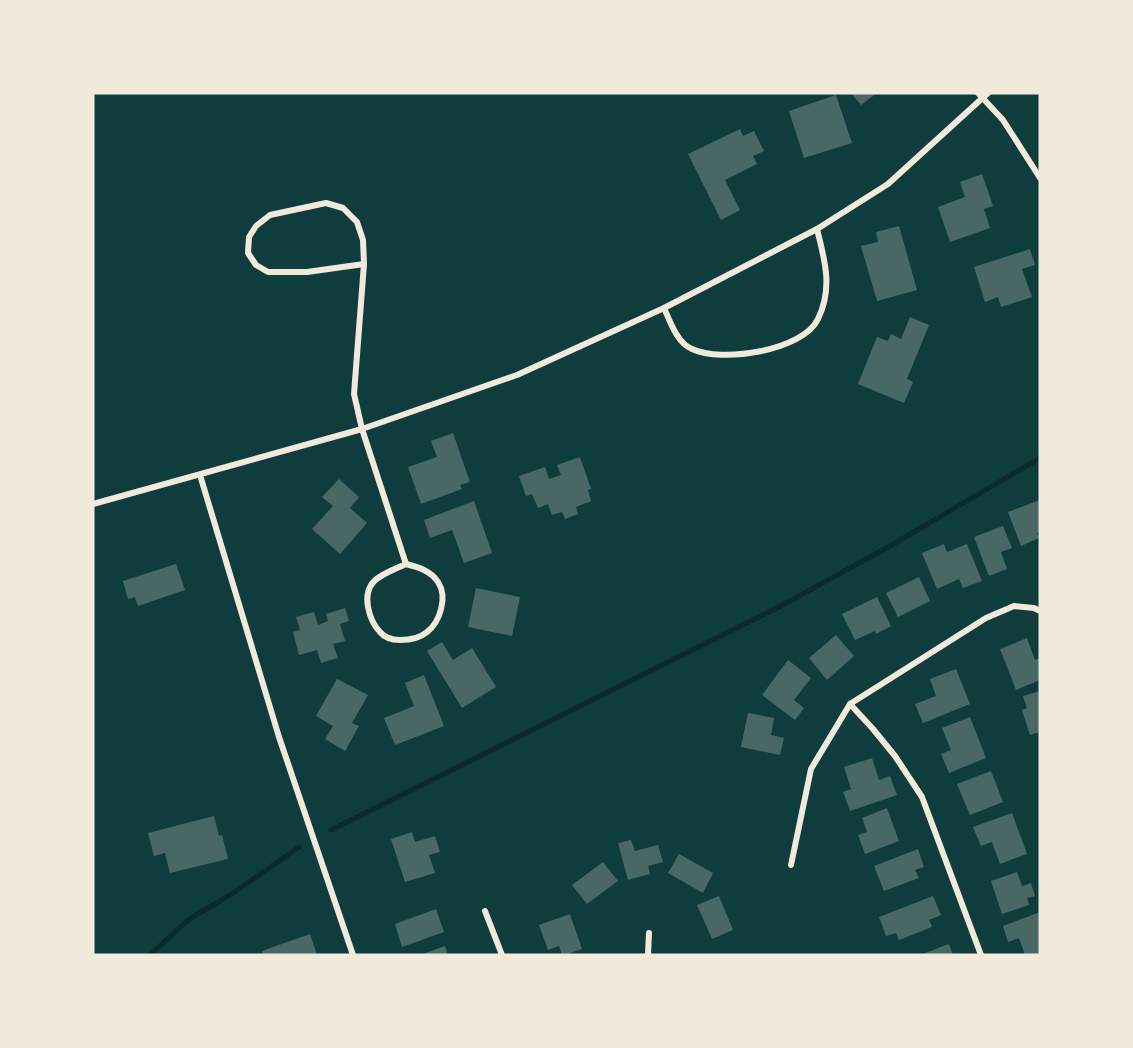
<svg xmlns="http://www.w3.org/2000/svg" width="1133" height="1048" font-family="'Sofia Sans Condensed',sans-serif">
  <rect width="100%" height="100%" fill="#0f3d3e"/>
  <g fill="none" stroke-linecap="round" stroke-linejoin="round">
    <g stroke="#0a2a2b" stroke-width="5">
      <path d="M331 830 779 607 890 546 1040 458"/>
      <path d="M150 955 188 920 233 893 299 847"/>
    </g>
  </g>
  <g fill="#486865">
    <path d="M851 93H877L861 105Z"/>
    <path d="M836 95 852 143 804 158 789 111Z"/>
    <path d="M740 129 743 136 754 131 764 151 753 156 757 164 725 180 740 210 721 220 688 154Z"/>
    <path d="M982 174 993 206 984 209 990 228 950 242 938 207 965 197 960 182Z"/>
    <path d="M899 226 917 290 877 301 861 246 878 242 876 232Z"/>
    <path d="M1030 249 1035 265 1022 269 1032 297 1001 307 998 297 985 302 974 267Z"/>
    <path d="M910 317 929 325 907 379 913 382 904 403 858 384 877 337 888 341 891 334 901 339Z"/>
    <path d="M453 433 470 482 460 485 462 489 421 504 408 467 437 457 431 441Z"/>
    <path d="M580 457 591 489 588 490 591 501 576 507 578 514 565 519 562 512 552 515 548 504 538 508 532 494 526 496 519 476 545 467 549 479 561 475 557 465Z"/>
    <path d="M339 479 359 497 350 508 367 523 340 554 312 529 333 506 322 497Z"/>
    <path d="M1040 500V532L1037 533 1039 538 1021 546 1008 512Z"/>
    <path d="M474 501 492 553 464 563 452 530 430 538 424 520Z"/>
    <path d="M1003 526 1012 548 1001 552 1007 569 989 576 974 537Z"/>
    <path d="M944 544 947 552 967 544 982 581 963 588 959 579 937 589 922 553Z"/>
    <path d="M176 564 185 590 138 606 135 597 128 599 123 581Z"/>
    <path d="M919 577 930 601 898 617 886 593Z"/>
    <path d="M476 588 520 597 512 636 468 627Z"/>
    <path d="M877 597 891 626 876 634 875 631 855 640 842 614Z"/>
    <path d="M345 608 349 621 340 624 345 641 333 644 338 658 321 663 317 650 299 655 293 632 300 630 296 617 314 612 318 625 328 621 326 614Z"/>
    <path d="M836 635 854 656 827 680 809 658Z"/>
    <path d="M1027 638 1035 660 1040 658V680L1016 690 1000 649Z"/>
    <path d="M442 642 453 660 472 648 496 687 462 708 427 651Z"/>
    <path d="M788 660 811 678 794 700 804 708 795 720 762 695Z"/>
    <path d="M956 669 970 704 923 723 915 704 936 696 930 679Z"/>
    <path d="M424 675 444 726 395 745 384 718 414 706 405 683Z"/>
    <path d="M337 679 368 695 352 723 359 726 345 751 325 739 333 726 316 716Z"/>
    <path d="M1040 691V732L1030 735 1022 710 1027 708 1023 696Z"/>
    <path d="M748 713 774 718 771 735 784 738 780 755 741 747Z"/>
    <path d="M970 717 986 758 949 773 941 754 951 750 942 728Z"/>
    <path d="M872 758 879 780 890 776 897 795 850 811 843 792 851 789 844 767Z"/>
    <path d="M991 771 1003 802 970 815 957 784Z"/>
    <path d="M887 808 899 841 865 854 858 835 867 832 862 818Z"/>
    <path d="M1012 813 1027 854 1000 864 992 842 981 846 973 827Z"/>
    <path d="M214 816 219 836 222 835 228 859 170 873 165 853 154 856 148 833Z"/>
    <path d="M412 832 415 842 435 836 440 852 429 855 435 873 405 882 391 839Z"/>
    <path d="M631 840 635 851 658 845 663 862 648 866 650 874 628 880 618 843Z"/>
    <path d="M918 849 924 867 915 870 919 878 884 891 874 866Z"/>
    <path d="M679 854 713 873 703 893 668 873Z"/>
    <path d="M603 862 618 881 587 904 572 885Z"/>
    <path d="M1017 872 1022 886 1031 883 1035 896 1027 898 1029 905 1002 914 991 881Z"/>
    <path d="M719 896 733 930 712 939 697 905Z"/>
    <path d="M933 896 941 915 929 920 932 927 899 940 896 933 886 936 879 917Z"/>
    <path d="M436 909 444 932 402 947 395 924Z"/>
    <path d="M1040 912V955H1025L1019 938 1008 942 1003 926Z"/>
    <path d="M570 914 582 949 564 955H562L559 946 548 950 539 925Z"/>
    <path d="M310 934 317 955H263L262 951Z"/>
    <path d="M949 944 953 955H920Z"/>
    <path d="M445 946 448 955H420Z"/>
  </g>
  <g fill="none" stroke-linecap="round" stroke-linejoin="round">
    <g stroke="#f1e9da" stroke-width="6">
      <path d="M978 93 1003 120 1040 178"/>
      <path d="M326 203 343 208 357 222 363 240 364 264 307 272H268L256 265 248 253 249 237 256 226 270 215Z"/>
      <path d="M364 264 354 394 362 429 406 564"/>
      <path d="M664 308C670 321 677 343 692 349 721 363 803 351 818 319 833 288 825 261 817 229"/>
      <path d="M200 475 279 737 353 955"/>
      <path d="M93 504 362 429 517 375 664 308 817 229 888 184 988 93"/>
      <path d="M406 564C418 567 431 571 438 582 448 597 440 622 427 632 420 638 409 640 400 640 392 640 385 638 380 632 373 625 370 617 368 607 363 579 384 574 406 564Z"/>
      <path d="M850 704 873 729 895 756 922 797 981 955"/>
      <path d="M791 865 811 769 850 704 986 618 1014 606 1034 608 1040 611"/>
      <path d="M485 911 502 955"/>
      <path d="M648 955 649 933"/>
    </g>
  </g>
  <rect width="1133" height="1048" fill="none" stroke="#f1e9da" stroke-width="189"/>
</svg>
